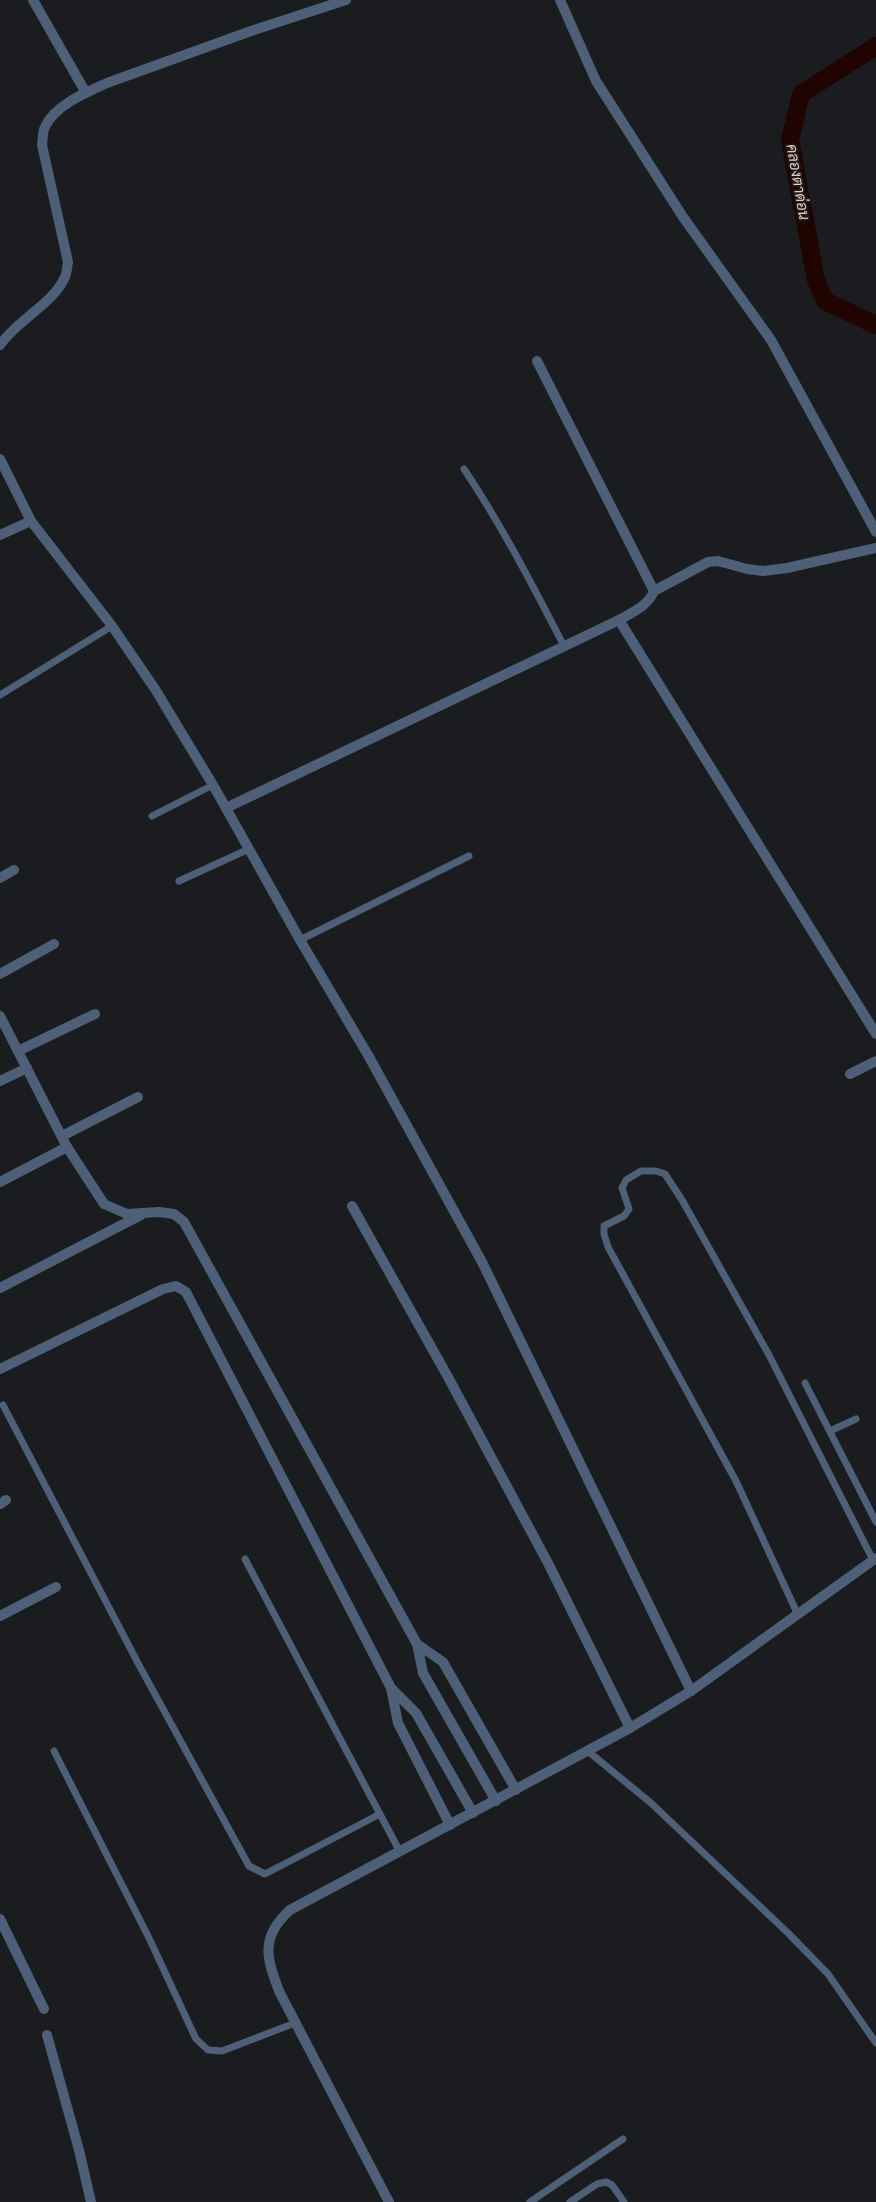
<svg xmlns="http://www.w3.org/2000/svg" width="876" height="2202" font-family="'Open Sans',Sarabun,sans-serif">
  <rect width="100%" height="100%" fill="#1a1c1f"/>
  <g fill="none" stroke-linecap="round" stroke-linejoin="round">
    <path stroke="#1f0400" stroke-width="18" d="M876 46 801 94 790 140 816 280 825 301 876 325"/>
    <g stroke="#4e6077" stroke-width="7">
      <path d="M464 469C502 526 533 586 564 646"/>
      <path d="M0 695 112 626"/>
      <path d="M152 816 213 785"/>
      <path d="M179 881 249 849"/>
      <path d="M300 940 469 856"/>
      <path d="M805 1383 876 1522"/>
      <path d="M3 1405 139 1665 249 1866 265 1874 380 1814"/>
      <path d="M830 1431 856 1419"/>
      <path d="M245 1559 400 1852"/>
      <path d="M798 1615 736 1481 608 1247 604 1234V1226L624 1216 629 1209 622 1188 626 1180 641 1171H656L665 1174 682 1200 769 1355 873 1560"/>
      <path d="M54 1751 149 1938 196 2039 208 2050 222 2051 295 2023"/>
      <path d="M589 1752 651 1803 788 1933 828 1974 876 2043"/>
      <path d="M530 2202 623 2139"/>
      <path d="M570 2202 597 2184 606 2182 612 2185 624 2202"/>
    </g>
    <g stroke="#4e6077" stroke-width="10">
      <path d="M33 0 86 93"/>
      <path d="M560 0 596 81 683 217 771 340 876 532"/>
      <path d="M0 345C17 320 54 303 65 277 67 273 67 267 68 262L42 145C43 140 42 132 45 127 55 105 87 92 107 83L251 31 346 0"/>
      <path d="M537 361 654 591"/>
      <path d="M0 459 31 521 112 626 155 689 213 785 300 940 368 1055 482 1262 691 1691"/>
      <path d="M0 535 31 521"/>
      <path d="M619 620 876 1034"/>
      <path d="M226 808 619 620C633 612 648 606 654 591L708 562 718 561 747 569 763 571 787 568 876 548"/>
      <path d="M0 878 14 870"/>
      <path d="M0 974 54 944"/>
      <path d="M0 1016 67 1147 104 1204 127 1214 159 1212 174 1214 184 1222 417 1644"/>
      <path d="M18 1051 95 1014"/>
      <path d="M850 1074 876 1061"/>
      <path d="M0 1081 27 1068"/>
      <path d="M62 1136 138 1097"/>
      <path d="M0 1182 67 1147"/>
      <path d="M352 1206 448 1377 548 1563 630 1728"/>
      <path d="M0 1288 141 1215"/>
      <path d="M0 1369 163 1289 176 1286 186 1292 391 1688"/>
      <path d="M0 1504 6 1500"/>
      <path d="M0 1616 56 1587"/>
      <path d="M496 1801 423 1673 417 1644 443 1662 516 1790"/>
      <path d="M450 1825 398 1723 391 1688 416 1713 473 1813"/>
      <path d="M0 1919 44 2009"/>
      <path d="M47 2035 79 2150 91 2202"/>
    </g>
    <path stroke="#4e6077" stroke-width="10" d="M389 2202 280 1993C266 1958 260 1937 290 1910L630 1728 691 1691 876 1558"/>
  </g>
  <g text-anchor="middle" stroke-width="4" stroke-linejoin="round" paint-order="stroke">
    <g font-size="15" font-style="italic" fill="#f2cdb9" stroke="#1a1c1f">
      <text transform="translate(798 182) rotate(80)" y="5">คลองตาด่อน</text>
    </g>
  </g>
</svg>
